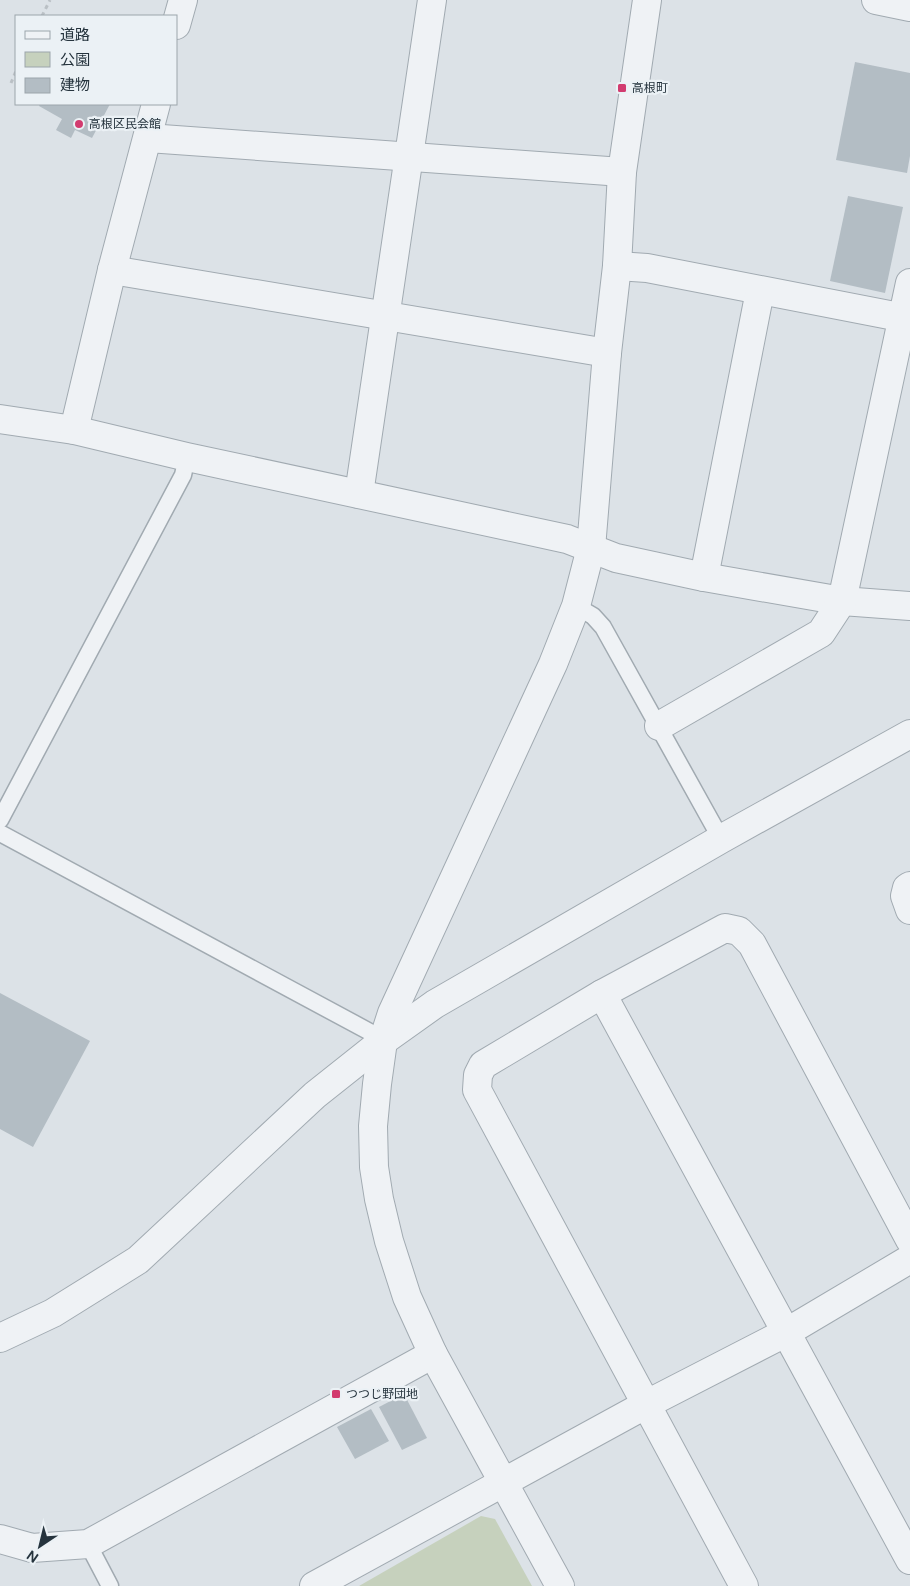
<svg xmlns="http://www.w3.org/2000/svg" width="910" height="1586" font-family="'DM Sans','Noto Sans JP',sans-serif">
  <rect width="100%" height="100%" fill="#dce2e7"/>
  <path fill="#c6d1bd" d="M481 1516 495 1519 532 1586H359Z"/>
  <g fill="#b3bdc4">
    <path d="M855 62 910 73V156L907 173 836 160Z"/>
    <path d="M40 104H110L92 138 75 130 71 138 56 130 62 119 39 106Z"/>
    <path d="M848 196 903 207 885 293 830 281Z"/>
    <path d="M0 993 90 1041 33 1147 0 1129Z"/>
    <path d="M404 1394 427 1438 402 1450 379 1407Z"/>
    <path d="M371 1409 389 1441 355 1459 337 1427Z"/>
  </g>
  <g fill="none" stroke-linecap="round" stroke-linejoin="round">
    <g stroke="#a1aab1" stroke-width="19">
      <g id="service">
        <path d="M576 606 593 616 603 627 721 839"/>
        <path d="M0 820 183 475 187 457"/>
        <path d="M0 833 368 1031 383 1041"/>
        <path d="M88 1544 110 1586"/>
      </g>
    </g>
    <g stroke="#a1aab1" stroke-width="30">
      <g id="minor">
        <path d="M176 25 183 0"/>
        <path d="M148 138 622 172"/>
        <path d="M617 266 647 268 910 319"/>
        <path d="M112 270 607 353"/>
        <path d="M0 419 74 430 187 457 567 539 616 558 704 577 842 601 910 606"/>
        <path d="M74 430 112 270 156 104"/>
        <path d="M359 494 432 0"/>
        <path d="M591 548 607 353 617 266 622 172 647 0"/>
        <path d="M704 577 760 291"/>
        <path d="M659 726 821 633 842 601 910 283"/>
        <path d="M910 886 907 888 905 896 910 910"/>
        <path d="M602 994 910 1560"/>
        <path d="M0 1338 53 1313 138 1260 315 1095 383 1041 435 1004 721 839 910 734"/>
        <path d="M0 1539 32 1548 88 1544 433 1354"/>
        <path d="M314 1586 645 1405 787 1332 910 1259"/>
        <path d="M744 1586 477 1090 478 1075 483 1065 602 994 725 928 739 931 752 944 910 1240"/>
      </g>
    </g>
    <g stroke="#a1aab1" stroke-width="30">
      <g id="tertiary">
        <path d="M876 0 910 7"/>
        <path d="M560 1586 433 1354 407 1297 389 1241 379 1199 374 1167 373 1126 377 1084 383 1041 392 1013 553 664 576 606 591 548"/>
      </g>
    </g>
    <g stroke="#bac0c5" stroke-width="3" stroke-dasharray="4 4" stroke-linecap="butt">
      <path d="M42 16 50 0"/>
      <path d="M11 83 16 71"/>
    </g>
    <use href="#service" stroke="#eff2f5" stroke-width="16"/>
    <use href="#minor" stroke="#eff2f5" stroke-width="28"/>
    <use href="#tertiary" stroke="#eff2f5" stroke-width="28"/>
  </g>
  <g fill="#d23b6f" stroke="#ebf1f5" stroke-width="2">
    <rect x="617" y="83" width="10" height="10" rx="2.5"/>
    <circle cx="79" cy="124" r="5"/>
    <rect x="331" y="1389" width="10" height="10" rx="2.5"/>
  </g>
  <g text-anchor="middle" stroke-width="4.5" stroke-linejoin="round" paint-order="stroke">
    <g font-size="12" fill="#25333d" stroke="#ebf1f5" text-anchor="start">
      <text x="632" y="92">高根町</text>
      <text x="89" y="128">高根区民会館</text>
      <text x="346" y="1398">つつじ野団地</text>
    </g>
  </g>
  <rect x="15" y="15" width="162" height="90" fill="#ebf1f5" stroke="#9ca5ab"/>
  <rect x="25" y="31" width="25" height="8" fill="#eff2f5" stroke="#9ca5ab"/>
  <text x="60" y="40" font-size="15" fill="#25333d">道路</text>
  <rect x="25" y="52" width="25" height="15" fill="#c6d1bd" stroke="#9ca5ab"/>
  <text x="60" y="65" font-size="15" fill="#25333d">公園</text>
  <rect x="25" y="78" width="25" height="15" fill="#b3bdc4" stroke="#9ca5ab"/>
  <text x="60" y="90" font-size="15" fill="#25333d">建物</text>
  <g transform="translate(40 1546) rotate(215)" stroke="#ebf1f5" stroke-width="4" paint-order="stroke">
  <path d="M0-4L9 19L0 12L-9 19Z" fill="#25333d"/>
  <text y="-8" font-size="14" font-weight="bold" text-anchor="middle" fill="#25333d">N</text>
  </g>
</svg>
